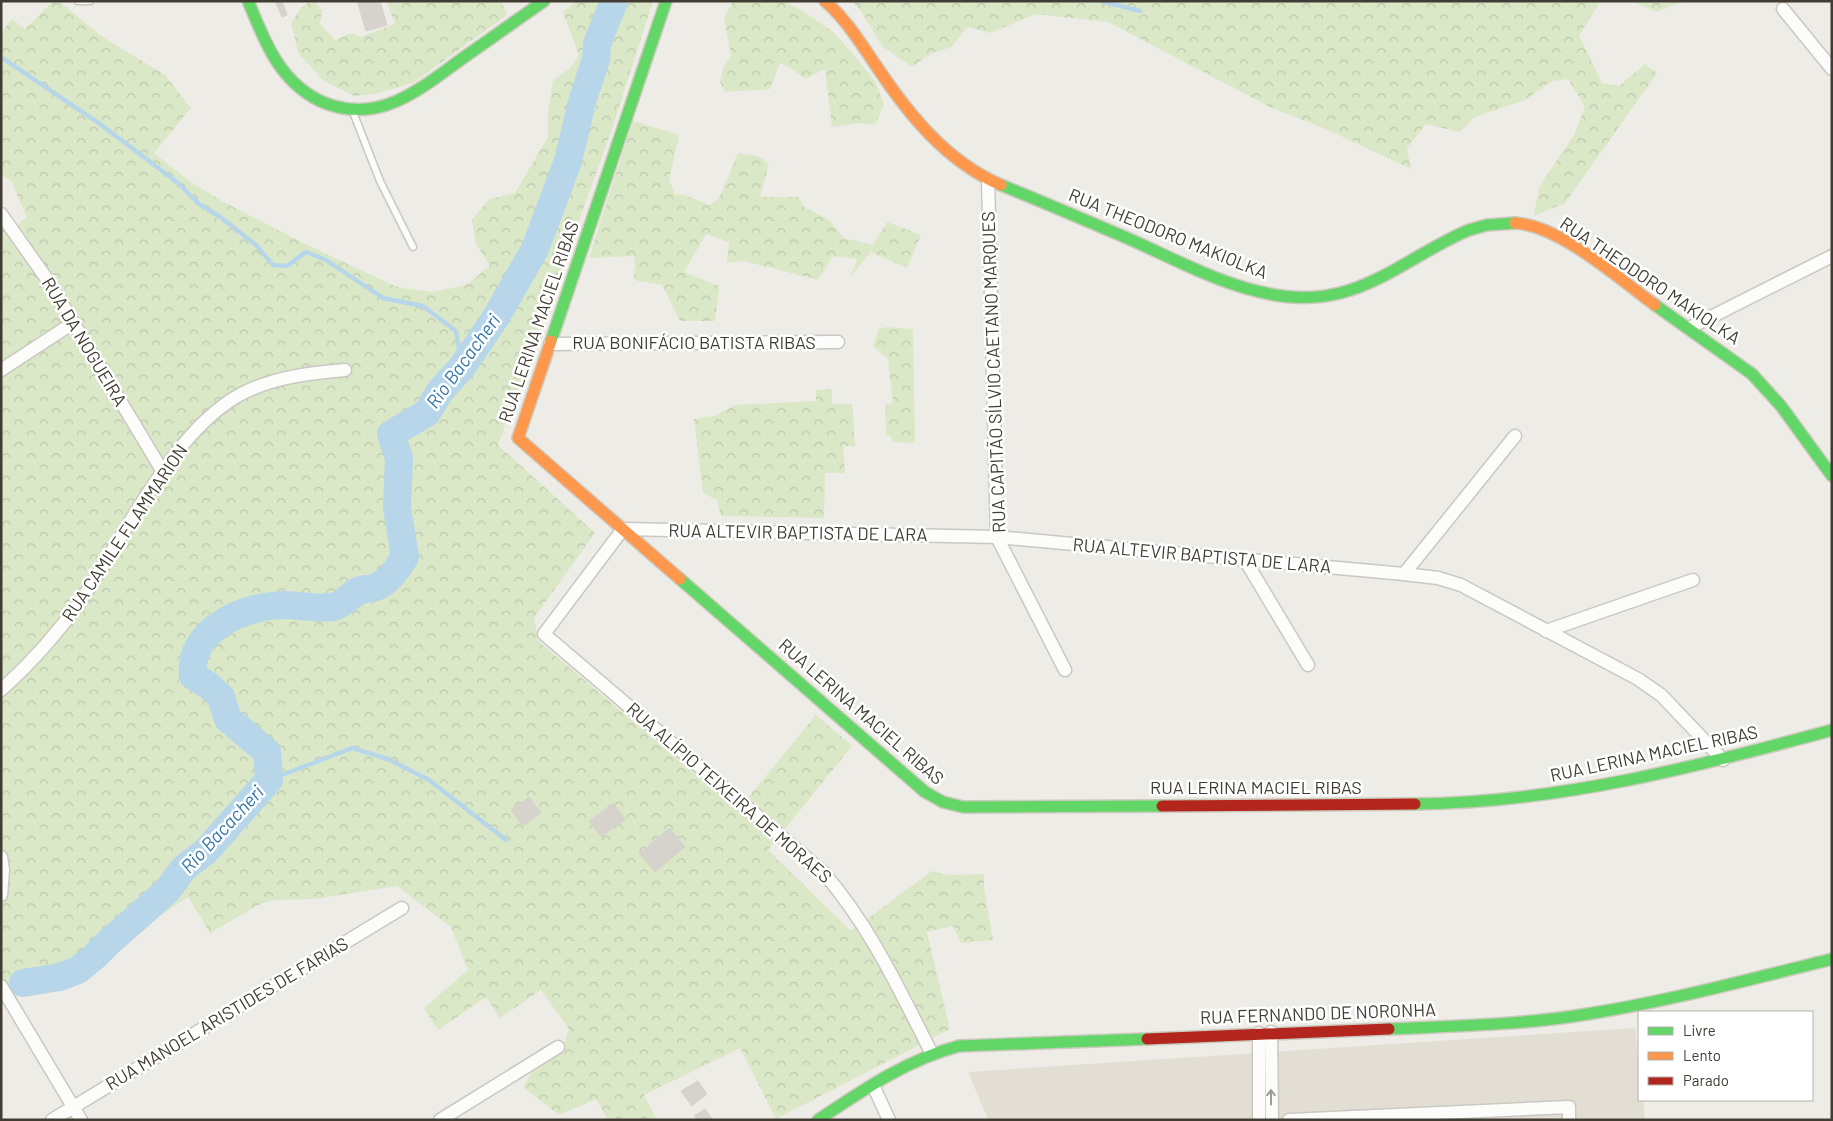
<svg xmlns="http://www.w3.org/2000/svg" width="1833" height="1121" font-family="Barlow,sans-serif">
  <defs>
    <pattern id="forest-crowns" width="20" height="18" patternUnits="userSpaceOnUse" patternTransform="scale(1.25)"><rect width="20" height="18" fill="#dae8c7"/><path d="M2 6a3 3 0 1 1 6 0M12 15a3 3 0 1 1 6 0" fill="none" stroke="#bcc8ac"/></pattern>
  </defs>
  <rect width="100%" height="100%" fill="#eeece6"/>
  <path fill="#e2ded3" d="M1635 1028 1639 1067V1100H1643L1645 1120H988L968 1072Z"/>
  <g fill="url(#forest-crowns)">
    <path d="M53 1H59L101 36 165 75 191 108 154 153 192 183 222 201 303 243 397 287 432 292 466 285 490 266 476 244 472 220 489 199 515 193 548 137V111L553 81 570 68 579 55 563 12 576 1H653L611 132 498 445 595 533 534 618 538 641 738 810 816 715 852 746 768 850 851 931 932 871 949 875 984 874V887L993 940 961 943 953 926 927 932 950 1029 776 1119 740 1048 644 1095 657 1120H608L596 1099 559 1115 523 1087 531 1073 561 1051 569 1029 541 990 500 1018 486 997 438 1030 424 1008 468 970 451 927 397 886 314 899 274 900 258 905 210 933 188 897 76 972 1 1003V221L16 226 27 217 11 181 1 174V33L12 19 25 29Z"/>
    <path d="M310 1H314L322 10 320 24 335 40 352 33 361 37 395 24 386 1H501L507 15 413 83 375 94 354 96 324 81 299 54 291 24 299 10Z"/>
    <path d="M733 1H785L803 11 833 32 853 54 875 81 884 104 875 125 860 123 832 127 825 69 805 79 793 70 780 63 770 89 725 92 720 82 723 68 731 56 724 17Z"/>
    <path d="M852 1H1601L1579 35 1602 83 1619 86 1645 64 1657 73 1565 203 1534 216 1539 187 1574 135 1585 107 1568 79 1552 81 1525 100 1475 117 1460 132 1426 124 1407 148 1411 169 1326 129 1270 107 1108 22 1036 14 990 33 967 27 952 47 932 53 912 67 882 46 861 11Z"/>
    <path d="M1632 1H1685L1656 12Z"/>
    <path d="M633 121 679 135 669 180 675 194 685 195 710 205 719 198 738 153 758 156 769 164 760 197H799L804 207 828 219 844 238 873 245 887 222 921 235 907 268 871 252 851 276 857 259 833 256 818 280 744 261 727 263 729 242 706 234 684 272 719 286 715 321H680L662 285 634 280 635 256 589 258Z"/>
    <path d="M887 327 913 329 915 443 893 442 891 437 886 435 885 404 893 403 888 359 873 346 879 329Z"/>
    <path d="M832 389V404H852L855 446H843L845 473H825L824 518 721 516 717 500 703 493 694 419 714 416 735 405 816 401V390Z"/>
  </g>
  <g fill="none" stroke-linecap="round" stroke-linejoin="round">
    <g stroke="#b8d6ea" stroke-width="4.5">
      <path d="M1101 1 1140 11"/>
      <path d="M1 57 100 124 178 183 199 204 219 216 256 245 273 265 287 266 306 252 326 260 383 298 423 306 456 331 462 367"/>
      <path d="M269 780 352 748 388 759 429 780 506 840"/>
    </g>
    <path stroke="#b8d6ea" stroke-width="28" d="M23 983 60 977 78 970 95 956 109 942 167 891 184 868 206 851 269 780 267 752 228 719 221 697 208 685 193 676C188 630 243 606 283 605 297 605 323 610 336 606 344 603 351 595 358 591 363 588 368 590 373 588 388 584 397 569 405 557L397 508 399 458 391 434 427 413 440 391 462 367 496 317 535 249 568 161 582 102 596 59 597 44 614 1"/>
  </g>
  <g fill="#d6d3cd" stroke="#d6d3cc">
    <path d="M282 1 287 15 282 17 276 3Z"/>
    <path d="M357 1H380L387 25 366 31Z"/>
    <path d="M529 797 541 813 523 826 511 810Z"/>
    <path d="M613 803 625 819 601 837 589 821Z"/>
    <path d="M670 828 685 847 655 872 639 853Z"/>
    <path d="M698 1081 707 1094 692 1106 681 1091Z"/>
    <path d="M705 1109 713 1120H697L694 1116Z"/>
  </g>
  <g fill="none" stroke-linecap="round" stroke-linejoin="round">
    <g stroke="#cac8c2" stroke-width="9">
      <g id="lane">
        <path d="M78 1H90"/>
        <path d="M353 112 380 181 413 247"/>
      </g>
    </g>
    <g stroke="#cac8c2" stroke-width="15">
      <g id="street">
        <path d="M1783 9 1832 69"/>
        <path d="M988 179 997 537 1065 670"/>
        <path d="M1 214 49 282 163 472"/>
        <path d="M1689 328 1832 256"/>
        <path d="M550 344 838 342"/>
        <path d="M1 370 73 323"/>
        <path d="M1245 560 1308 665"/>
        <path d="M1404 574 1515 436"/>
        <path d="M1546 631 1693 580"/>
        <path d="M1 690C31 663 58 633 81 600 125 537 173 429 243 393 275 377 310 373 345 370"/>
        <path d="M1 857 3 870 1 895"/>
        <path d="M1 986 81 1120"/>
        <path d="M1271 1032 1272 1120"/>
        <path d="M1259 1033V1120"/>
        <path d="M931 1052C899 989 870 926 823 872L544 634 623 529 997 537 1404 574 1438 578 1461 585 1638 679 1661 695 1723 760"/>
        <path d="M873 1085 889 1120"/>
        <path d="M52 1120 402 908"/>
        <path d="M440 1120 558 1047"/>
        <path d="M1289 1120 1569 1107V1120"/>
      </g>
    </g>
    <g stroke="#ccc9bd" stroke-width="14">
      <g id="fast">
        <path d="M248 1C258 24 267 49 282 69 295 86 312 100 334 106 385 121 424 86 463 58 490 39 517 20 544 1"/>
        <path d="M1001 185C1043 202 1085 220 1127 238 1191 266 1267 312 1340 293 1385 282 1425 248 1469 230L1487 225 1515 223"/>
        <path d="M1655 305 1752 374 1781 406 1832 476"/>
        <path d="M551 341 666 1"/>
        <path d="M680 579 925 792 943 802 963 807 1162 806"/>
        <path d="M1415 804C1556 803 1696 767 1832 730"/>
        <path d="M1389 1029C1452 1026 1514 1025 1575 1016 1662 1003 1747 980 1832 959"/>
        <path d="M818 1120C863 1090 906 1060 959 1046L1147 1039"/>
      </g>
    </g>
    <g stroke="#ccc9bd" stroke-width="14">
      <g id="slow">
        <path d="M825 1C847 20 861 44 877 67 909 115 947 162 1001 185"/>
        <path d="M1515 223C1561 226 1618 278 1655 305"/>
        <path d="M551 341 518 438 680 579"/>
      </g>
    </g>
    <g stroke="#ccc9bd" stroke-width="14">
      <g id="jam">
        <path d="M1162 806 1415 804"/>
        <path d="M1147 1039 1389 1029"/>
      </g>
    </g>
    <use href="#lane" stroke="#fcfcfb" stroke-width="6"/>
    <use href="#street" stroke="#fcfcfb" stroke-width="12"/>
    <use href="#fast" stroke="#63d668" stroke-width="11"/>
    <use href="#slow" stroke="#ff974d" stroke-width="11"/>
    <use href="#jam" stroke="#b3261e" stroke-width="11"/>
  </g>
  <defs><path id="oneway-shaft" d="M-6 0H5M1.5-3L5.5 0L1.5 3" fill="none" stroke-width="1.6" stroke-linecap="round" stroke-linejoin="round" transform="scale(1.25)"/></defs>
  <use stroke="#9f9c98" href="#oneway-shaft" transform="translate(1271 1097) rotate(-90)"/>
  <g text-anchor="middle" stroke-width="5" stroke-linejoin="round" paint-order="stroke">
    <g font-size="18" fill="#423d34" stroke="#fff">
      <text transform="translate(1168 234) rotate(22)" y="6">RUA THEODORO MAKIOLKA</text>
      <text transform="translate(1650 281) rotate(34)" y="6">RUA THEODORO MAKIOLKA</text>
      <text transform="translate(539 322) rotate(-71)" y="6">RUA LERINA MACIEL RIBAS</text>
      <text transform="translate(84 342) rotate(59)" y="6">RUA DA NOGUEIRA</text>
      <text x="694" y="349">RUA BONIFÁCIO BATISTA RIBAS</text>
      <text transform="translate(994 372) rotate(-92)" y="6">RUA CAPITÃO SÍLVIO CAETANO MARQUES</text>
      <text transform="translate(125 533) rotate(-56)" y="6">RUA CAMILE FLAMMARION</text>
      <text transform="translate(798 533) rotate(1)" y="6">RUA ALTEVIR BAPTISTA DE LARA</text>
      <text transform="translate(1202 556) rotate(5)" y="6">RUA ALTEVIR BAPTISTA DE LARA</text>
      <text transform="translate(861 712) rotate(41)" y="6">RUA LERINA MACIEL RIBAS</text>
      <text transform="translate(1654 754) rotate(-12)" y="6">RUA LERINA MACIEL RIBAS</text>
      <text x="1256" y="794">RUA LERINA MACIEL RIBAS</text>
      <text transform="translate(729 793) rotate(41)" y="6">RUA ALÍPIO TEIXEIRA DE MORAES</text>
      <text transform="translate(227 1014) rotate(-31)" y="6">RUA MANOEL ARISTIDES DE FARIAS</text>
      <text transform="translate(1318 1014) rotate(-2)" y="6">RUA FERNANDO DE NORONHA</text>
    </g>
    <g font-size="19" font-style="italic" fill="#3275a9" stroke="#fff">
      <text transform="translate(463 361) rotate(-54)" y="7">Rio Bacacheri</text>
      <text transform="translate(222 829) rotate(-47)" y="7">Rio Bacacheri</text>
    </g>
  </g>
  <rect width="1833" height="1121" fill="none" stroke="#423d34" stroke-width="5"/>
  <rect x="1638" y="1011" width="175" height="90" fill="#ffffff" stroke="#b3b1ae"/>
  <rect x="1648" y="1027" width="25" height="8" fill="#63d668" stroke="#b3b1ae"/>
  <text x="1683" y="1036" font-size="15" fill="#423d34">Livre</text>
  <rect x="1648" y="1052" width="25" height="8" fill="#ff974d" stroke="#b3b1ae"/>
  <text x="1683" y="1061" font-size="15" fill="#423d34">Lento</text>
  <rect x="1648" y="1077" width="25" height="8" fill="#b3261e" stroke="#b3b1ae"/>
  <text x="1683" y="1086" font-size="15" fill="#423d34">Parado</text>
</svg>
